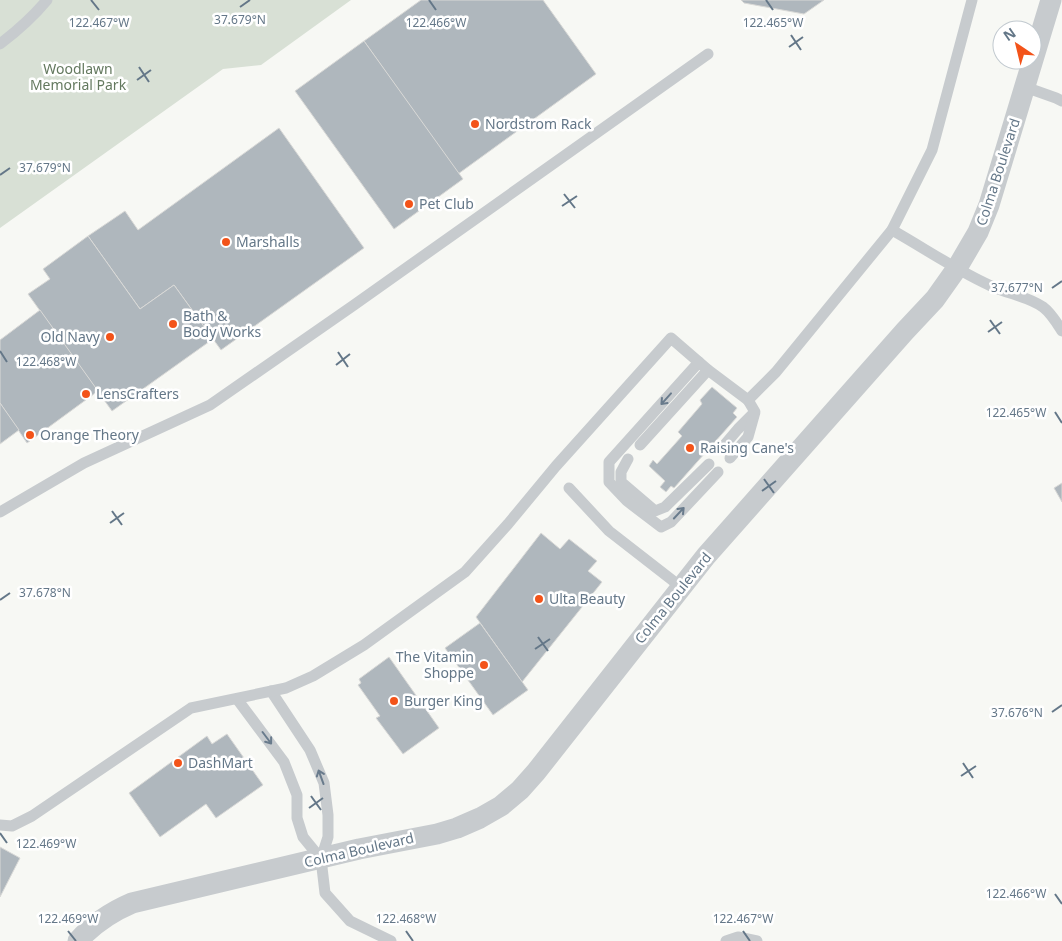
<svg xmlns="http://www.w3.org/2000/svg" width="1062" height="941" font-family="'Noto Sans',sans-serif">
  <rect width="100%" height="100%" fill="#f7f8f4"/>
  <path fill="#d8e0d5" d="M0 0H351L261 65 223 69 0 228Z"/>
  <g fill="#afb7bd" stroke="#d9d9d7">
    <path d="M421 0H543L596 74 458 174 364 41Z"/>
    <path d="M741 0H824L804 14 744 3Z"/>
    <path d="M364 41 463 179 394 229 295 91Z"/>
    <path d="M279 128 364 248 221 350 174 285 140 309 88 236 125 211 138 230Z"/>
    <path d="M88 236 140 309 174 285 213 339 112 411 28 294 50 279 43 269Z"/>
    <path d="M40 310 98 391 27 443 0 403V340Z"/>
    <path d="M712 387 737 408 733 413 737 417 674 488 671 486 666 492 660 487 665 481 649 466 653 460 657 464 682 436 678 432 702 404 700 400Z"/>
    <path d="M0 403 19 430 0 444Z"/>
    <path d="M1062 483V502L1054 488Z"/>
    <path d="M541 533 560 549 569 539 597 561 588 571 602 582 522 682 476 617Z"/>
    <path d="M480 623 528 690 493 715 445 648Z"/>
    <path d="M389 657 439 728 403 754 376 718 380 716 358 685 361 683 359 679Z"/>
    <path d="M227 734 263 785 216 818 206 804 160 837 129 793 207 736 212 744Z"/>
    <path d="M0 847 20 858 0 897Z"/>
  </g>
  <g fill="none" stroke-linecap="round" stroke-linejoin="round">
    <g stroke="#c7cbce" stroke-width="11">
      <path d="M0 44C17 31 33 17 47 0"/>
      <path d="M1025 87 1056 98 1062 101"/>
      <path d="M892 230C924 248 956 270 989 285 1007 294 1028 296 1043 307 1051 313 1057 323 1062 331"/>
      <path d="M699 362 609 462V482L627 501 661 527 671 522 718 472"/>
      <path d="M640 445 708 370"/>
      <path d="M721 449 738 429 754 413"/>
      <path d="M730 458 748 437 755 412 748 400"/>
      <path d="M628 459 621 472V482L655 511 665 507 709 464"/>
      <path d="M569 488 609 531 681 587"/>
      <path d="M0 512 84 463 210 405 354 305 708 54"/>
      <path d="M271 691 310 750 324 783 328 815V837L321 859 325 893 350 921 391 941"/>
      <path d="M237 699 284 762 297 795V818L303 837 321 859"/>
      <path d="M0 825 12 826 32 816 191 708 286 688 313 676 364 645 465 572 508 524 556 466 671 338 708 370 748 400 776 372 892 230 932 150 972 0"/>
      <path d="M726 941 738 937 757 941"/>
    </g>
    <path stroke="#c7cbce" stroke-width="21" d="M78 941C93 924 111 912 132 903L359 849 437 834 457 828 480 818 501 806 520 790 536 772 706 556 905 331 935 299 957 268 978 232 989 205 1051 0"/>
  </g>
  <defs><path id="oneway-shaft" d="M-6 0H5M1.5-3L5.5 0L1.5 3" fill="none" stroke-width="1.6" stroke-linecap="round" stroke-linejoin="round" transform="scale(1.25)"/></defs>
  <g stroke="#697b8c">
    <use href="#oneway-shaft" transform="translate(666 399) rotate(132)"/>
    <use href="#oneway-shaft" transform="translate(679 513) rotate(-47)"/>
    <use href="#oneway-shaft" transform="translate(267 738) rotate(53)"/>
    <use href="#oneway-shaft" transform="translate(321 777) rotate(-110)"/>
  </g>
  <path fill="none" stroke="#647788" stroke-width="2" d="M91 0 99 10M429 0 436 10M766 0 773 10M240 7 250 0M791 35 801 50M789 47 803 37M139 67 149 82M137 80 151 70M0 175 10 168M564 194 575 208M562 206 577 196M1052 288 1062 281M990 320 1000 334M988 332 1002 322M0 351 7 362M338 352 348 367M336 365 350 354M1055 412 1062 423M764 479 774 493M762 491 776 481M112 511 122 525M110 523 124 513M0 600 10 593M538 637 548 651M535 649 550 639M1052 712 1062 705M963 763 973 778M961 776 976 766M311 796 321 810M309 808 323 798M0 833 7 843M1055 894 1062 904M68 931 76 941M406 931 413 941M743 931 750 941"/>
  <g fill="#f35319" stroke="#fff" stroke-width="2">
    <circle cx="475" cy="124" r="5"/>
    <circle cx="409" cy="204" r="5"/>
    <circle cx="226" cy="242" r="5"/>
    <circle cx="173" cy="324" r="5"/>
    <circle cx="110" cy="337" r="5"/>
    <circle cx="86" cy="394" r="5"/>
    <circle cx="30" cy="435" r="5"/>
    <circle cx="690" cy="448" r="5"/>
    <circle cx="539" cy="599" r="5"/>
    <circle cx="484" cy="665" r="5"/>
    <circle cx="394" cy="701" r="5"/>
    <circle cx="178" cy="763" r="5"/>
  </g>
  <g text-anchor="middle" stroke-width="5" stroke-linejoin="round" paint-order="stroke">
    <g font-size="14" fill="#64795f" stroke="#fff">
      <text x="78" y="74">Woodlawn<tspan x="78" dy="16">Memorial Park</tspan></text>
    </g>
    <g font-size="14" fill="#647788" stroke="#fff" text-anchor="start">
      <text x="485" y="129">Nordstrom Rack</text>
      <text x="419" y="209">Pet Club</text>
      <text x="236" y="247">Marshalls</text>
      <text x="183" y="321">Bath &amp;<tspan x="183" dy="16">Body Works</tspan></text>
      <text x="100" y="342" text-anchor="end">Old Navy</text>
      <text x="96" y="399">LensCrafters</text>
      <text x="40" y="440">Orange Theory</text>
      <text x="700" y="453">Raising Cane's</text>
      <text x="549" y="604">Ulta Beauty</text>
      <text x="474" y="662" text-anchor="end">The Vitamin<tspan x="474" dy="16">Shoppe</tspan></text>
      <text x="404" y="706">Burger King</text>
      <text x="188" y="768">DashMart</text>
    </g>
    <g font-size="14" fill="#647788" stroke="#fff">
      <text transform="translate(998 172) rotate(-72)" y="5">Colma Boulevard</text>
      <text transform="translate(673 598) rotate(-51)" y="5">Colma Boulevard</text>
      <text transform="translate(359 850) rotate(-13)" y="5">Colma Boulevard</text>
    </g>
  </g>
  <g font-size="12" text-anchor="middle" fill="#647788" stroke="#fff" stroke-width="5" stroke-linejoin="round" paint-order="stroke">
    <text x="240" y="24">37.679°N</text>
    <text x="99" y="27">122.467°W</text>
    <text x="436" y="27">122.466°W</text>
    <text x="773" y="27">122.465°W</text>
    <text x="45" y="172">37.679°N</text>
    <text x="1017" y="292">37.677°N</text>
    <text x="46" y="366">122.468°W</text>
    <text x="1016" y="417">122.465°W</text>
    <text x="45" y="597">37.678°N</text>
    <text x="1017" y="717">37.676°N</text>
    <text x="46" y="848">122.469°W</text>
    <text x="1016" y="898">122.466°W</text>
    <text x="68" y="923">122.469°W</text>
    <text x="406" y="923">122.468°W</text>
    <text x="743" y="923">122.467°W</text>
  </g>
  <g transform="translate(1017 45) rotate(325)"><circle r="24" fill="#ffffff" stroke="#c1c9cf"/>
  <path d="M0-4L9 19L0 12L-9 19Z" fill="#f35319"/>
  <text y="-8" font-size="14" font-weight="bold" text-anchor="middle" fill="#647788">N</text>
  </g>
</svg>
